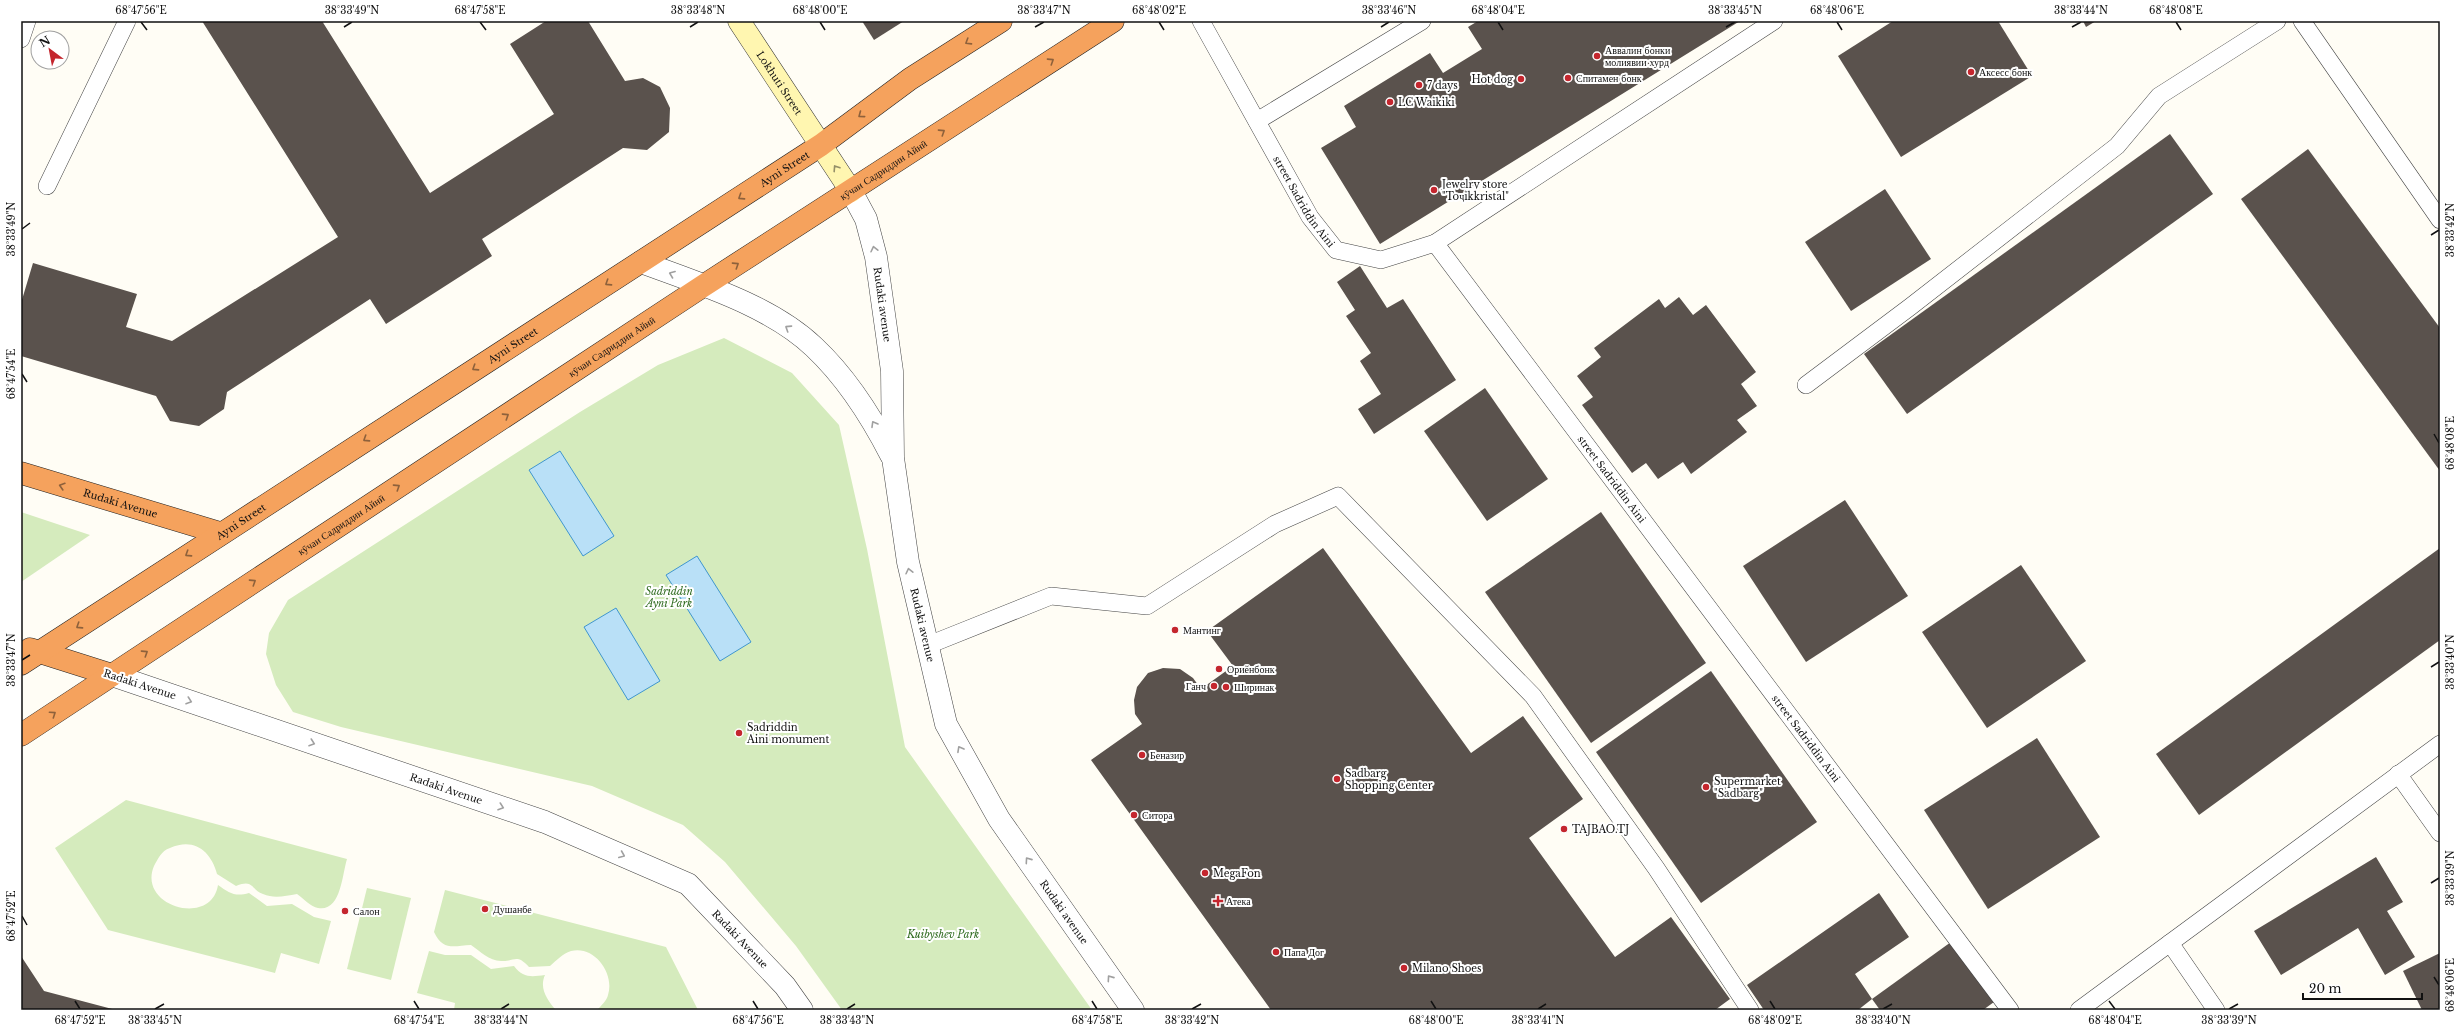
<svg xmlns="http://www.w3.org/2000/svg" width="2461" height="1031" font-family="'Libre Baskerville',serif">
  <rect width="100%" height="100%" fill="#fffdf5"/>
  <g fill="#d5ebbd">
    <path d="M724 338 792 373 839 425 867 549 905 747 1092 1010H842L796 946 725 862 683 825 592 786 341 727 293 712 276 685 266 654 269 633 288 600 580 412 658 365Z"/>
    <path d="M21 512 90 535 21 582Z"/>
    <path d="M126 800 347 859C342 875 341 912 318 908 311 907 303 898 297 894 285 896 274 899 263 894 250 889 254 879 236 886L217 874C211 851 194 837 170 848 161 851 158 859 154 866 137 906 211 928 218 885 229 893 235 897 249 893L267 906 292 904 314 917 331 921 319 964 281 953 275 973 108 930 55 848Z"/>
    <path d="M367 888 411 898 391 980 347 969Z"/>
    <path d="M445 890 666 947 698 1010H597C601 1006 607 1000 608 995 615 973 594 945 571 951 562 954 557 960 550 966L529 967C516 953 515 962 501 961 489 961 480 951 471 945 453 946 443 951 434 932Z"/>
    <path d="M429 951 445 955H471L491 969 514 966C523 978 531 977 545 975 539 988 547 1000 556 1010H454L455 1003 417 993Z"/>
  </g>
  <g fill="#b9e0f7" stroke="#3f96cf">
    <path d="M560 451 614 536 583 556 529 470Z"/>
    <path d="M697 556 751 642 720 661 666 575Z"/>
    <path d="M616 608 660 681 628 700 584 627Z"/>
  </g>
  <g fill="#5a524d">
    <path d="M202 21H322L430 193 554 114 510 44 546 21H588L625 81 643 78 660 87 670 108 669 132 647 150 623 148 482 239 492 256 386 324 370 299 227 392 224 409 199 426 170 421 156 396 21 356V303L33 263 137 294 126 327 172 341 338 237Z"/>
    <path d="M862 21H904L874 40Z"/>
    <path d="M1478 21H1740L1380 244 1321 148 1356 127 1344 106 1430 53 1443 73 1482 49 1468 27Z"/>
    <path d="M1893 21H1998L2032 76 1901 157 1838 56Z"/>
    <path d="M2083 21H2096L2086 27Z"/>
    <path d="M2170 134 2213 194 1907 414 1864 354Z"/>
    <path d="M2308 149 2440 328V471L2241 199Z"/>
    <path d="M1885 189 1931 259 1851 311 1805 242Z"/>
    <path d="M1360 266 1387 308 1403 299 1456 380 1374 434 1358 409 1381 394 1360 361 1371 353 1346 316 1355 310 1337 282Z"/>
    <path d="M1679 297 1693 315 1706 305 1756 372 1741 384 1757 406 1737 420 1747 432 1691 474 1683 462 1658 479 1646 463 1632 473 1582 405 1593 397 1577 376 1601 357 1594 348 1659 299 1665 308Z"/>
    <path d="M1485 388 1548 479 1487 521 1424 431Z"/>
    <path d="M1845 500 1908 596 1806 662 1743 566Z"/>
    <path d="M1601 512 1706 663 1591 743 1485 592Z"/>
    <path d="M1323 548 1471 753 1523 716 1583 799 1529 838 1615 957 1671 917 1730 999 1715 1010H1271L1091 760 1142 724 1135 714 1134 700 1137 687 1148 673 1163 668 1180 669 1193 678 1201 689 1233 666 1207 631Z"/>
    <path d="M2440 548V640L2199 815 2156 754Z"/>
    <path d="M2021 565 2086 661 1987 728 1922 632Z"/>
    <path d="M1711 671 1817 822 1701 903 1596 752Z"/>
    <path d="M2037 738 2100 837 1988 909 1924 810Z"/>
    <path d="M2376 857 2403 902 2387 911 2415 957 2385 975 2358 928 2281 975 2254 931Z"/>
    <path d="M1879 893 1909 937 1855 974 1872 999 1858 1010H1764L1747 985Z"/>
    <path d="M1951 942 1994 1002 1983 1010H1880L1872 999Z"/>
    <path d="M2440 953V1010H2422L2403 971Z"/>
    <path d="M21 956 44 991 116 1010H21Z"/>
  </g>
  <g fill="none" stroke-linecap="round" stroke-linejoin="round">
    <g stroke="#444" stroke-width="18">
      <g id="lane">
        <path id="s1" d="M1201 21 1310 217 1336 250 1381 260 1435 243 2010 1010"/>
        <path d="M2302 21 2440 220"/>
        <path d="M21 39 27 21"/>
        <path d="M1257 121 1422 21"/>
        <path d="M47 186 127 21"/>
        <path d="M1435 243 1774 21"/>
        <path d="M1806 385 1910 307 2117 146 2159 96 2277 21"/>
        <path d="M926 646 1051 596 1147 606 1275 524 1338 496 1533 696 1656 868 1750 1010"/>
        <path d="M2398 774 2440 833"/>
        <path d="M2170 943 2216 1010"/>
        <path d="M2079 1010 2440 744"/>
      </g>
    </g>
    <g stroke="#444" stroke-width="23">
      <g id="street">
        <path id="s2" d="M851 191 866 219 876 257 892 371 893 458 908 562 946 724 999 819 1133 1010"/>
        <path d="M641 262C697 283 770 305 814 347 847 378 871 416 891 455"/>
        <path id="s3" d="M112 675 545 822 688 884 785 986 802 1010"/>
      </g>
    </g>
    <g stroke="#333" stroke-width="23">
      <g id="secondary">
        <path id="s4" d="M739 21 851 191"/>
      </g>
    </g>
    <g stroke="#222" stroke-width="23">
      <g id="highway">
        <path id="s5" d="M21 473 220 533"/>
        <path d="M30 649 112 675"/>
        <path id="s6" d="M21 664 821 145 910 79 1001 21"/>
        <path id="s7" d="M21 735 703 286 1113 21"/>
      </g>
    </g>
    <use href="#lane" stroke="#fff" stroke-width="17"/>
    <use href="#street" stroke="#fff" stroke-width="22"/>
    <use href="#secondary" stroke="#fff6b0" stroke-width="22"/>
    <use href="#highway" stroke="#f5a25d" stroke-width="22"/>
  </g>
  <defs><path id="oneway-chevron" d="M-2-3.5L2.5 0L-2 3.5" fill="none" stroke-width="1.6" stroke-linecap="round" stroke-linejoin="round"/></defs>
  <g stroke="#8e613b">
    <use href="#oneway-chevron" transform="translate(968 42) rotate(148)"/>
    <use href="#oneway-chevron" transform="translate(1051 61) rotate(-33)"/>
    <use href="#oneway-chevron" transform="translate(861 115) rotate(143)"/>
    <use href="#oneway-chevron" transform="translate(942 132) rotate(-33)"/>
    <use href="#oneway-chevron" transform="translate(741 197) rotate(147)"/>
    <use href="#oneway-chevron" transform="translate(736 265) rotate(-33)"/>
    <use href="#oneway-chevron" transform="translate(608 283) rotate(147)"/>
    <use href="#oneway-chevron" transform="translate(475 368) rotate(147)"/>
    <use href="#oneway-chevron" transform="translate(506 416) rotate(-33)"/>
    <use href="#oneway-chevron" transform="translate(366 439) rotate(147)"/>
    <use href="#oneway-chevron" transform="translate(62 486) rotate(-163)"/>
    <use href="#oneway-chevron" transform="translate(397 487) rotate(-33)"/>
    <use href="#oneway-chevron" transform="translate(188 554) rotate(147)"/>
    <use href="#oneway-chevron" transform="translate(253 582) rotate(-33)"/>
    <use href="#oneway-chevron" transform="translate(79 626) rotate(147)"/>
    <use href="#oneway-chevron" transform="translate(145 653) rotate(-33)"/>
    <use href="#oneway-chevron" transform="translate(53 714) rotate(-34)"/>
  </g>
  <use stroke="#948f68" href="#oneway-chevron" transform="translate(836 168) rotate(-123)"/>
  <g stroke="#a0a0a0">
    <use href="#oneway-chevron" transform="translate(874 249) rotate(-103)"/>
    <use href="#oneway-chevron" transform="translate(672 274) rotate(-159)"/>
    <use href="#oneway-chevron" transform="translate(788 328) rotate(-147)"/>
    <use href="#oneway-chevron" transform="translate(874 424) rotate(-120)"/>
    <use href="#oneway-chevron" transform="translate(909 571) rotate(-103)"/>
    <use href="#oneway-chevron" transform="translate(189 701) rotate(19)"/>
    <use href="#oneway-chevron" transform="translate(312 743) rotate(19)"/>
    <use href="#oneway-chevron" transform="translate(960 749) rotate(-119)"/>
    <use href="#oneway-chevron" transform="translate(501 807) rotate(19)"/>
    <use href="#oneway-chevron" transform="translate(622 855) rotate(23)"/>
    <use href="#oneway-chevron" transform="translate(1028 860) rotate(-125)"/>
    <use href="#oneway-chevron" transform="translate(1110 978) rotate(-125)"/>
  </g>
  <path fill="none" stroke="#111" stroke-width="1.5" d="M141 22 147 30M480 22 486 30M820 22 825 30M1159 22 1164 30M1498 22 1503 30M1837 22 1842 30M2176 22 2181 30M344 27 352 22M690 27 698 22M1035 27 1044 22M1381 27 1389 22M1726 27 1735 22M2072 27 2081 22M22 229 30 223M2431 235 2439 230M22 374 27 382M2434 434 2439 443M22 660 30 655M2431 667 2439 662M2431 883 2439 878M22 916 27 925M2434 977 2439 985M75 1001 80 1009M414 1001 419 1009M753 1001 758 1009M1092 1001 1097 1009M1431 1001 1436 1009M1770 1001 1775 1009M2109 1001 2115 1009M155 1009 164 1004M501 1009 509 1004M847 1009 855 1004M1192 1009 1201 1004M1538 1009 1546 1004M1883 1009 1892 1004M2229 1009 2238 1004"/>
  <g fill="#c4262e" stroke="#fff" stroke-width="1.5">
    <circle cx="1597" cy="56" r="4"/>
    <circle cx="1971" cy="72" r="4"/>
    <circle cx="1568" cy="78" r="4"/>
    <circle cx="1521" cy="79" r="4"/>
    <circle cx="1419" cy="85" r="4"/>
    <circle cx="1390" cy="102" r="4"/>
    <circle cx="1434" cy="190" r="4"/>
    <circle cx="1175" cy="630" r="4"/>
    <circle cx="1219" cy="669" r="4"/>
    <circle cx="1214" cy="686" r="4"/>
    <circle cx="1226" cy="687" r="4"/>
    <circle cx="739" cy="733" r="4"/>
    <circle cx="1142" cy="755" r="4"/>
    <circle cx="1337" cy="779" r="4"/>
    <circle cx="1706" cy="787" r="4"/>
    <circle cx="1134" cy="815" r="4"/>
    <circle cx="1564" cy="829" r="4"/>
    <circle cx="1205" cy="873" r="4"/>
    <path d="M1216 895h4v4h4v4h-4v4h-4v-4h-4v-4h4z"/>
    <circle cx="485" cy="909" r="4"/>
    <circle cx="345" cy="911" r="4"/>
    <circle cx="1276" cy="952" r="4"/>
    <circle cx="1404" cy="968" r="4"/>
  </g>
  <g text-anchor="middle" stroke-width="4" stroke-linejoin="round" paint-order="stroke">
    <g font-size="10" fill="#111" stroke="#fff" text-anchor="start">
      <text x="1605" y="54">Аввалин бонки<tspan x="1605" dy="12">молиявии хурд</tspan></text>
      <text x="1979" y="76">Аксесс бонк</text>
      <text x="1576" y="82">Спитамен бонк</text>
      <text x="1513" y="83" text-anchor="end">Hot dog</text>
      <text x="1427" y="89">7 days</text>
      <text x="1398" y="106">LC Waikiki</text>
      <text x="1442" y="188">Jewelry store<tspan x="1442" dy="12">"Toҷikkristal"</tspan></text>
      <text x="1183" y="634">Мантинг</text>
      <text x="1227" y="673">Ориёнбонк</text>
      <text x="1206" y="690" text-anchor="end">Ганч</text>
      <text x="1234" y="691">Ширинак</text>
      <text x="747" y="731">Sadriddin<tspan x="747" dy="12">Aini monument</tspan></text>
      <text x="1150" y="759">Беназир</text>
      <text x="1345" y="777">Sadbarg<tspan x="1345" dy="12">Shopping Center</tspan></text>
      <text x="1714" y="785">Supermarket<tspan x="1714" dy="12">"Sadbarg"</tspan></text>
      <text x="1142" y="819">Ситора</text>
      <text x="1572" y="833">TAJBAO.TJ</text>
      <text x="1213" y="877">MegaFon</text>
      <text x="1226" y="905">Атека</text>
      <text x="493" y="913">Душанбе</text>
      <text x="353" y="915">Салон</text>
      <text x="1284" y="956">Папа Дог</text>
      <text x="1412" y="972">Milano Shoes</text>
    </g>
    <g font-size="10" fill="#111" stroke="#fff">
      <text dy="4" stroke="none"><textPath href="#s4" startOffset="74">Lokhuti Street</textPath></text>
      <text dy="4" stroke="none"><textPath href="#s6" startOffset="910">Ayni Street</textPath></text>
      <text dy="4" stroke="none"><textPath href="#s7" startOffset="1031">кӯчаи Садриддин Айнӣ</textPath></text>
      <text dy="4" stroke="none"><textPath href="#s1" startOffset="208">street Sadriddin Aini</textPath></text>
      <text dy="4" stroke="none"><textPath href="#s2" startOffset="119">Rudaki avenue</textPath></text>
      <text dy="4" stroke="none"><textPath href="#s6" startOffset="586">Ayni Street</textPath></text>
      <text dy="4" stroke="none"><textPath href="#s7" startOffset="707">кӯчаи Садриддин Айнӣ</textPath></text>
      <text dy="4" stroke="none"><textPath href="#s1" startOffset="664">street Sadriddin Aini</textPath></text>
      <text dy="4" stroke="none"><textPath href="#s5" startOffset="104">Rudaki Avenue</textPath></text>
      <text dy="4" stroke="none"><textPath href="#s6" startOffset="262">Ayni Street</textPath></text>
      <text dy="4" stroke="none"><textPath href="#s7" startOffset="383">кӯчаи Садриддин Айнӣ</textPath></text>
      <text dy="4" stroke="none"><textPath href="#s2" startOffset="443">Rudaki avenue</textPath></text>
      <text transform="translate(140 684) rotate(18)" y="4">Radaki Avenue</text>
      <text dy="4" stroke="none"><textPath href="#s1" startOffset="988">street Sadriddin Aini</textPath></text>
      <text dy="4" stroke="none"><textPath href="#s3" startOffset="353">Radaki Avenue</textPath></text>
      <text dy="4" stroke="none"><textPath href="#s2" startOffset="767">Rudaki avenue</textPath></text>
      <text dy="4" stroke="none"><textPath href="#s3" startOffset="689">Radaki Avenue</textPath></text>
    </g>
    <g font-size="10" font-style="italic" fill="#2f6b1f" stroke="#fff">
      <text x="669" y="595">Sadriddin<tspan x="669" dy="12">Ayni Park</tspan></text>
      <text x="943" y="938">Kuibyshev Park</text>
    </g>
  </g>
  <rect width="2461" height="1031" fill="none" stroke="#ffffff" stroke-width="44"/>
  <g transform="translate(50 50) rotate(328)"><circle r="19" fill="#ffffff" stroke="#a0a0a0"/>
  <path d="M0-3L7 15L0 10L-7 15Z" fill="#c4262e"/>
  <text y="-6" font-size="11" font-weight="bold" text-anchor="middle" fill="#111111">N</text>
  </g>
  <path d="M2303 993v6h119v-6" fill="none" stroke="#111111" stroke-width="2"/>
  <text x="2309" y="993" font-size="12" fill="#111111" stroke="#ffffff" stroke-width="3" paint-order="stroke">20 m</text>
  <rect x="22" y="22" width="2417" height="987" fill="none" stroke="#111" stroke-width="1.5"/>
  <g font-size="10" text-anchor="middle" fill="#111">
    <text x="141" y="14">68°47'56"E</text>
    <text x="352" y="14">38°33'49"N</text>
    <text x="480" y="14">68°47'58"E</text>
    <text x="698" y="14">38°33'48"N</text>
    <text x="820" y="14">68°48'00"E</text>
    <text x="1044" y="14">38°33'47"N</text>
    <text x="1159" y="14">68°48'02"E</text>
    <text x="1389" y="14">38°33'46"N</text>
    <text x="1498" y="14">68°48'04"E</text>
    <text x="1735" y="14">38°33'45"N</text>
    <text x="1837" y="14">68°48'06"E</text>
    <text x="2081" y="14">38°33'44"N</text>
    <text x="2176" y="14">68°48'08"E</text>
    <text transform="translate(11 229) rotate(-90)" y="4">38°33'49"N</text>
    <text transform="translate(2450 230) rotate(-90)" y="4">38°33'42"N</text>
    <text transform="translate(11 374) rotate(-90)" y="4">68°47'54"E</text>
    <text transform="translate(2450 443) rotate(-90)" y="4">68°48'08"E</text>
    <text transform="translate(11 660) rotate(-90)" y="4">38°33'47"N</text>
    <text transform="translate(2450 662) rotate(-90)" y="4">38°33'40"N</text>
    <text transform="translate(2450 878) rotate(-90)" y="4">38°33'39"N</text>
    <text transform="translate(11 916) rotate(-90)" y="4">68°47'52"E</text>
    <text transform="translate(2450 985) rotate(-90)" y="4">68°48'06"E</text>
    <text x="80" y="1024">68°47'52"E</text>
    <text x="155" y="1024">38°33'45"N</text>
    <text x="419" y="1024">68°47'54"E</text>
    <text x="501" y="1024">38°33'44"N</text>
    <text x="758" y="1024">68°47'56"E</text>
    <text x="847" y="1024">38°33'43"N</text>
    <text x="1097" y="1024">68°47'58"E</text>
    <text x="1192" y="1024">38°33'42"N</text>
    <text x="1436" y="1024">68°48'00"E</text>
    <text x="1538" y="1024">38°33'41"N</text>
    <text x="1775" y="1024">68°48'02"E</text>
    <text x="1883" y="1024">38°33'40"N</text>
    <text x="2115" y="1024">68°48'04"E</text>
    <text x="2229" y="1024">38°33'39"N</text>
  </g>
</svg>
